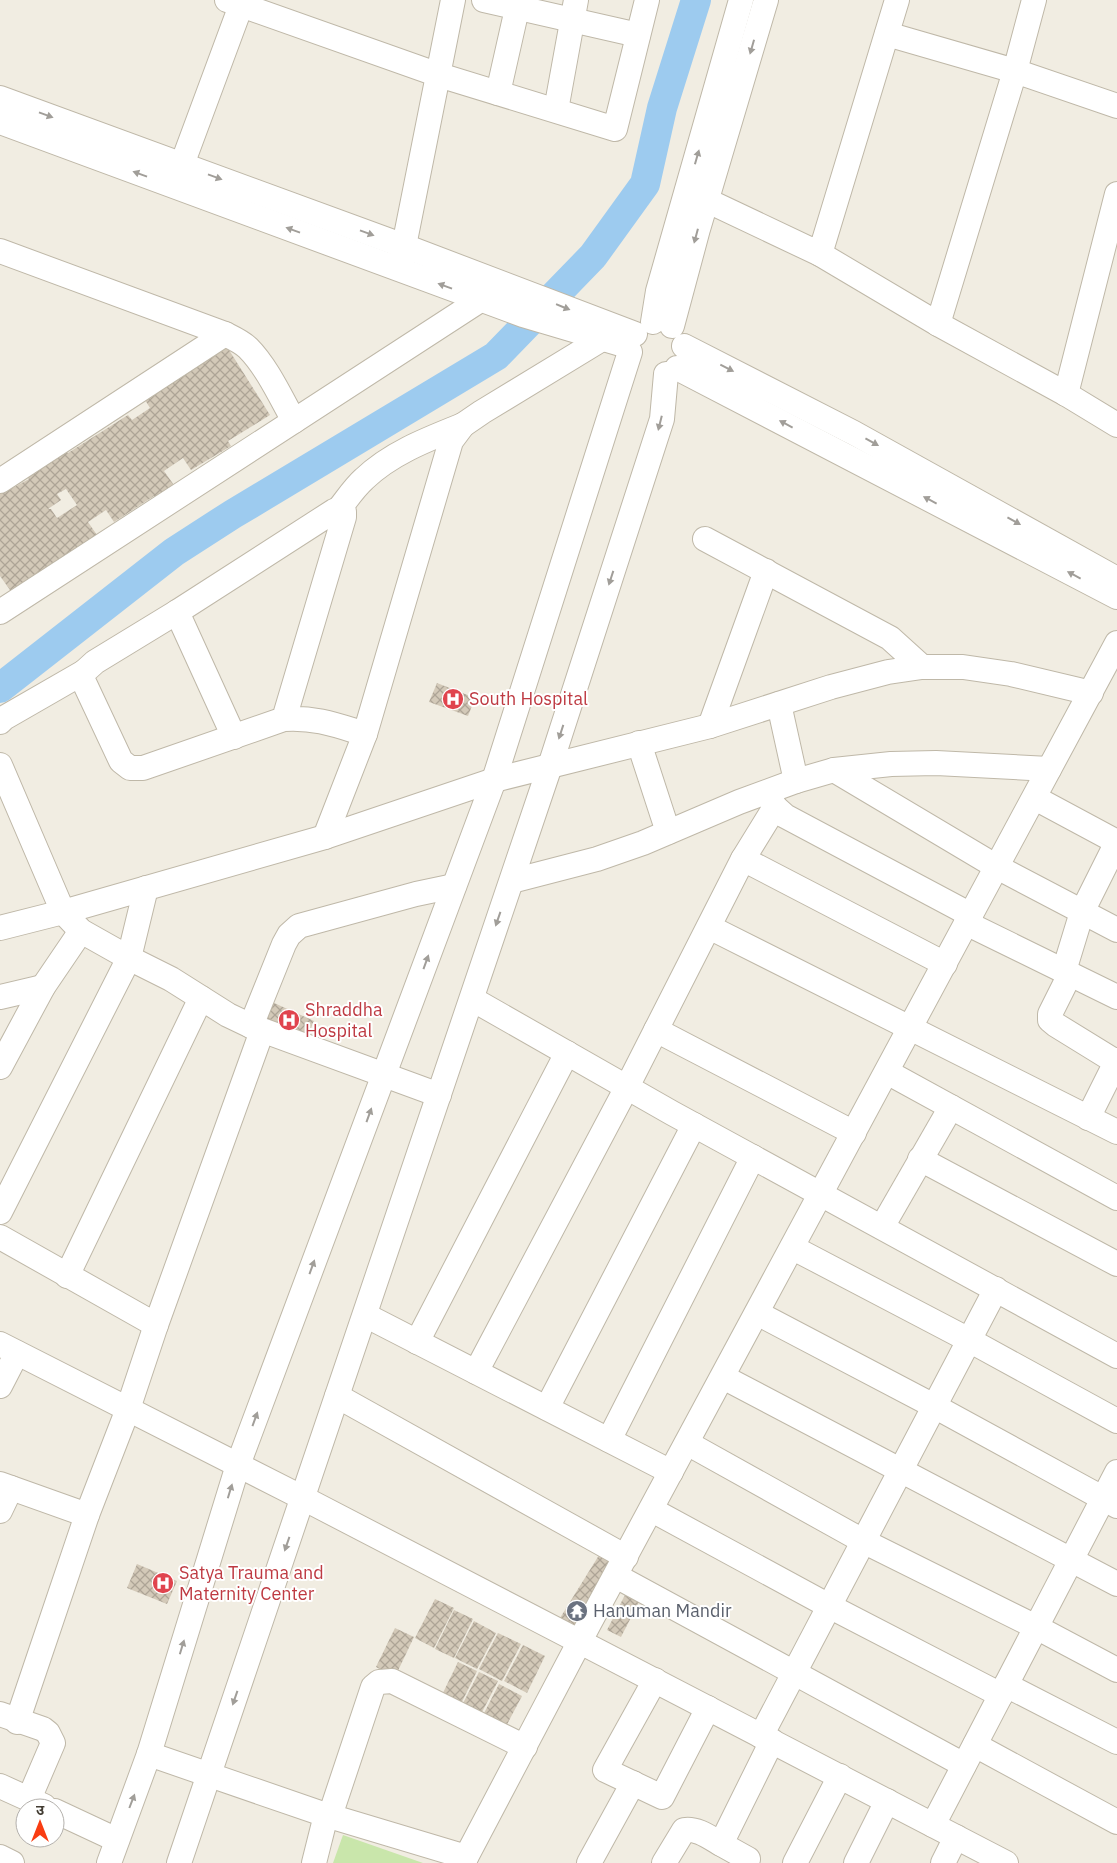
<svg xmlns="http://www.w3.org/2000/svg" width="1117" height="1863" font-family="'IBM Plex Sans','Noto Sans Devanagari',sans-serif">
  <defs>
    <pattern id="building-cross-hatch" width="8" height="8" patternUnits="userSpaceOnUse" patternTransform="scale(1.25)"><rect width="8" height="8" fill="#d3c9b8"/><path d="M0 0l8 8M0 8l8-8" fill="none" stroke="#ada496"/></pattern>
  </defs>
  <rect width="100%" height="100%" fill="#f1ede2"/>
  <path fill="#c9e6ab" d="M343 1835 423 1863H333Z"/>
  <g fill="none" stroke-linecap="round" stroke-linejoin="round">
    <path stroke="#9dcbef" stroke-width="30" d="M0 688 174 552 233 514 496 356 593 256 645 184 662 108 696 0"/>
  </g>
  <g fill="url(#building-cross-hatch)" fill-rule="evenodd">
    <path d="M224 342 270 415 228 441 231 446 191 470 183 458 164 471 176 488 157 501 154 496 114 522 106 510 88 522 97 535 15 597 0 576V490L6 486 9 490 29 479 26 475 61 447 68 453 128 415 132 420 150 408 142 395ZM66 489 77 505 57 518 51 509H48L61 500 57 494Z"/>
    <path d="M437 683 475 698 468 716 429 702Z"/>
    <path d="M272 1002 314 1021 305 1042 263 1023Z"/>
    <path d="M601 1552 618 1563 578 1628 560 1618Z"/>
    <path d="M137 1564 177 1581 167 1604 127 1588Z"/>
    <path d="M627 1591 641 1598 621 1637 607 1630Z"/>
    <path d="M435 1599 454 1608 434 1648 415 1638Z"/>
    <path d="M454 1610 473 1619 454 1658 435 1649Z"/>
    <path d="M474 1621 496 1633 477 1669 455 1658Z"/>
    <path d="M395 1628 414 1637 395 1677 376 1667Z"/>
    <path d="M498 1633 521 1644 502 1681 479 1669Z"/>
    <path d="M523 1645 545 1656 527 1693 504 1681Z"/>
    <path d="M458 1662 477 1671 458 1710 439 1701Z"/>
    <path d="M479 1672 498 1681 478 1720 459 1711Z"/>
    <path d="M499 1684 522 1696 503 1732 480 1721Z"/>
  </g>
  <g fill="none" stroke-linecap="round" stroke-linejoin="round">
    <g stroke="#bfb8a8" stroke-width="26">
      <g id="minor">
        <path d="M227 0 439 75 615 129 647 0"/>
        <path d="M484 0 638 35"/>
        <path d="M887 34 1015 71 1034 0"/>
        <path d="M498 93 519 0"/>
        <path d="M0 98 404 246 635 334"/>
        <path d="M556 110 576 0"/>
        <path d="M0 122 523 315 624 345"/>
        <path d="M177 178 243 0"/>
        <path d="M687 191 820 254 897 0"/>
        <path d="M0 251 225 334C233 338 242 342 248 348 267 367 281 398 294 421"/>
        <path d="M820 254 938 324 1066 394 1117 425"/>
        <path d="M401 261 453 0"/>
        <path d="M653 322 658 291 741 0"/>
        <path d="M938 324 1015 71 1117 106"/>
        <path d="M672 326 698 229 766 0"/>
        <path d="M684 346 854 433 1117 579"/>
        <path d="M677 368 1117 597"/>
        <path d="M1066 394 1117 194"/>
        <path d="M0 481 225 334"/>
        <path d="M339 509C347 499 354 488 364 479 391 453 428 439 463 425"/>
        <path d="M705 539 890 638 922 667"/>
        <path d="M0 612 491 293"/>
        <path d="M177 612 234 737"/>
        <path d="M779 704 796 781"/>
        <path d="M284 719 344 517V512L339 509 334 511 177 612 95 662 84 672 83 680 121 761 130 768H143L284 719C315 717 336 725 365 734"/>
        <path d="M0 722 4 718 84 672"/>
        <path d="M710 726 766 571"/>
        <path d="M639 743 668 832"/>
        <path d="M0 765 63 912 81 931 129 958 171 979 228 1015 251 1026 439 1095"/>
        <path d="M834 770 997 867 1117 930"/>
        <path d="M768 794 775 807 785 816 971 915"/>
        <path d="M1035 798 1117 842"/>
        <path d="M325 837 365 734 451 441 463 425 482 412 602 339"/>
        <path d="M743 859 945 964"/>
        <path d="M512 881 597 859 643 843 739 802 796 781 834 770 891 764 936 763 1049 769"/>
        <path d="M966 923 1117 997"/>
        <path d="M709 927 1117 1132"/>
        <path d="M0 928 63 912 325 837 494 780 710 726 831 687 888 672 922 667H963L1011 674 1091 693"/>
        <path d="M1064 971 1082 912 1117 842"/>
        <path d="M1070 974 1050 1014V1020L1056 1025 1116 1062"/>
        <path d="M0 997 43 987"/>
        <path d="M472 999 672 1113 1117 1356"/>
        <path d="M251 1026 284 944 289 935 299 926 416 894 454 886"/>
        <path d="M656 1030 854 1133"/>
        <path d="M0 1067 43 987 81 931"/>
        <path d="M887 1072 1117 1198"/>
        <path d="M1088 1118 1117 1060"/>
        <path d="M920 1159 1117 1264"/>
        <path d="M0 1212 129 958 146 888"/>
        <path d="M882 1227 951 1107"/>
        <path d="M0 1237 156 1325 262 1031"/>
        <path d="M793 1246 799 1251 969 1340 1117 1421"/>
        <path d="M67 1276 201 998"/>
        <path d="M757 1313 934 1406 1117 1506"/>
        <path d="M365 1315 671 1472"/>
        <path d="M417 1342 567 1053"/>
        <path d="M0 1344 303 1498 1006 1863"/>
        <path d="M476 1372 627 1087 743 859 775 807"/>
        <path d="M723 1377 1117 1584"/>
        <path d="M0 1386 17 1353"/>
        <path d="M337 1396 626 1557"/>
        <path d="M547 1408 694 1125"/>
        <path d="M609 1440 753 1157"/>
        <path d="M687 1443 863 1541 1036 1627 1117 1670"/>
        <path d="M0 1484 87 1515 128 1409 156 1325"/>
        <path d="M652 1510 829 1606 1001 1695"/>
        <path d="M0 1511 11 1488"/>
        <path d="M616 1576 964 1765"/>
        <path d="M655 1680 605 1770 662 1797 708 1708"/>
        <path d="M1006 1685 1117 1742"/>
        <path d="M0 1714 43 1729 48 1733 53 1743 29 1799"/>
        <path d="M17 1722 87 1515"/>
        <path d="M761 1736 996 1289"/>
        <path d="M975 1745 1117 1822"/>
        <path d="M149 1754 326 1815 466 1857"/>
        <path d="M0 1786 44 1806"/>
        <path d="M55 1811 117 1840"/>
        <path d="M330 1816 373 1687 379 1682 392 1681 525 1747"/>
        <path d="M933 1825 1117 1472"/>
        <path d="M0 1857 12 1863"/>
        <path d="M109 1863 149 1754 238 1465 494 780 630 352"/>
        <path d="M179 1863 549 769 662 419 666 374"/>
        <path d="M314 1863 326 1815"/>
        <path d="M463 1863 590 1622 1117 643"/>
        <path d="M589 1863 633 1783"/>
        <path d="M664 1863 684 1830C697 1828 709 1837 721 1844"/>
        <path d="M745 1863 748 1859 721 1844 772 1741"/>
        <path d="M795 1863 840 1776"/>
        <path d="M856 1863 887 1801"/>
        <path d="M943 1863 956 1837"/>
      </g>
    </g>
    <use href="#minor" stroke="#fff" stroke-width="24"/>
  </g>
  <defs><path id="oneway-solid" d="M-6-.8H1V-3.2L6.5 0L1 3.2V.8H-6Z" transform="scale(1.25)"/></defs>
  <g fill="#a19e99">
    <use href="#oneway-solid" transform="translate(752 47) rotate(106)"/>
    <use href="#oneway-solid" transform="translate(46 115) rotate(20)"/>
    <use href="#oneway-solid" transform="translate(697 157) rotate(-74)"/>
    <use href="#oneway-solid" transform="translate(140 174) rotate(-160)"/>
    <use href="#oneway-solid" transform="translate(215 177) rotate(20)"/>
    <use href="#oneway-solid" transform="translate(293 230) rotate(-160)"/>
    <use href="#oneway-solid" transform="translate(367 233) rotate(20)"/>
    <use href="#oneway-solid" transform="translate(696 236) rotate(105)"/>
    <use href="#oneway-solid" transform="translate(445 286) rotate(-160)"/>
    <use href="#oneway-solid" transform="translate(563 307) rotate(22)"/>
    <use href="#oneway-solid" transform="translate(727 368) rotate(27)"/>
    <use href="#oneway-solid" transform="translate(660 423) rotate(104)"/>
    <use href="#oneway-solid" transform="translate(786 424) rotate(-152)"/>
    <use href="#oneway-solid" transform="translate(872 442) rotate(29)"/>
    <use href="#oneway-solid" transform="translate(930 500) rotate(-152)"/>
    <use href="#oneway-solid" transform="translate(1014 521) rotate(29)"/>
    <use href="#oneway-solid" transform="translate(1074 575) rotate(-152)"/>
    <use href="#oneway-solid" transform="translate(611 578) rotate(108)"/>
    <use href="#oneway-solid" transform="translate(561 732) rotate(108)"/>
    <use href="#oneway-solid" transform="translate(498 919) rotate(109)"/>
    <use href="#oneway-solid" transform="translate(426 962) rotate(-70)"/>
    <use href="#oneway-solid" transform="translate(369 1115) rotate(-70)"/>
    <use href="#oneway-solid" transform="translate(312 1267) rotate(-70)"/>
    <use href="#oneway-solid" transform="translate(255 1419) rotate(-70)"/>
    <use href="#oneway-solid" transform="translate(230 1491) rotate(-73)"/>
    <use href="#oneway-solid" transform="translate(287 1544) rotate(109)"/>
    <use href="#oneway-solid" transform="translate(182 1647) rotate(-73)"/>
    <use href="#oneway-solid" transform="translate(235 1698) rotate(109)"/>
    <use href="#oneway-solid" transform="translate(132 1801) rotate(-69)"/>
  </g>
  <defs>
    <g id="hospital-disc" transform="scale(1.125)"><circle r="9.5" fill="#e0444e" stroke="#fff"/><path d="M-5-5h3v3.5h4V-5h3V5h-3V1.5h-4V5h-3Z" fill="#fff"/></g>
    <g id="temple-disc" transform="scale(1.125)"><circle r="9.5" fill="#6b7280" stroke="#fff"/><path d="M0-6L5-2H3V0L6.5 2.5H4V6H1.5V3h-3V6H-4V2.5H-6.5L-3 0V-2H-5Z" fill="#fff"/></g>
  </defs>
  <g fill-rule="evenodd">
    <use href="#hospital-disc" x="453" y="699"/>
    <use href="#hospital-disc" x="289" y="1020"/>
    <use href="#hospital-disc" x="163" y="1583"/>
    <use href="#temple-disc" x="577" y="1611"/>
  </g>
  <g text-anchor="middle" stroke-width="4" stroke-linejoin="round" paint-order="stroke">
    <g font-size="18" fill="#be3a42" stroke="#fff" text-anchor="start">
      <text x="469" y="705">South Hospital</text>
      <text x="305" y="1016">Shraddha<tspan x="305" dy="21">Hospital</tspan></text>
      <text x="179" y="1579">Satya Trauma and<tspan x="179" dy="21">Maternity Center</tspan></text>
    </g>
    <g font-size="18" fill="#5b616d" stroke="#fff" text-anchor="start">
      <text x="593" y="1617">Hanuman Mandir</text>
    </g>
  </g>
  <g transform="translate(40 1823)"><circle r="24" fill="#ffffff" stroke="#b4b1ad"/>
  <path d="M0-4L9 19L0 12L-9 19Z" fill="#f93d12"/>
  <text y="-8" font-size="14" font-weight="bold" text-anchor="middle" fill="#433d33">उ</text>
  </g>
</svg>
